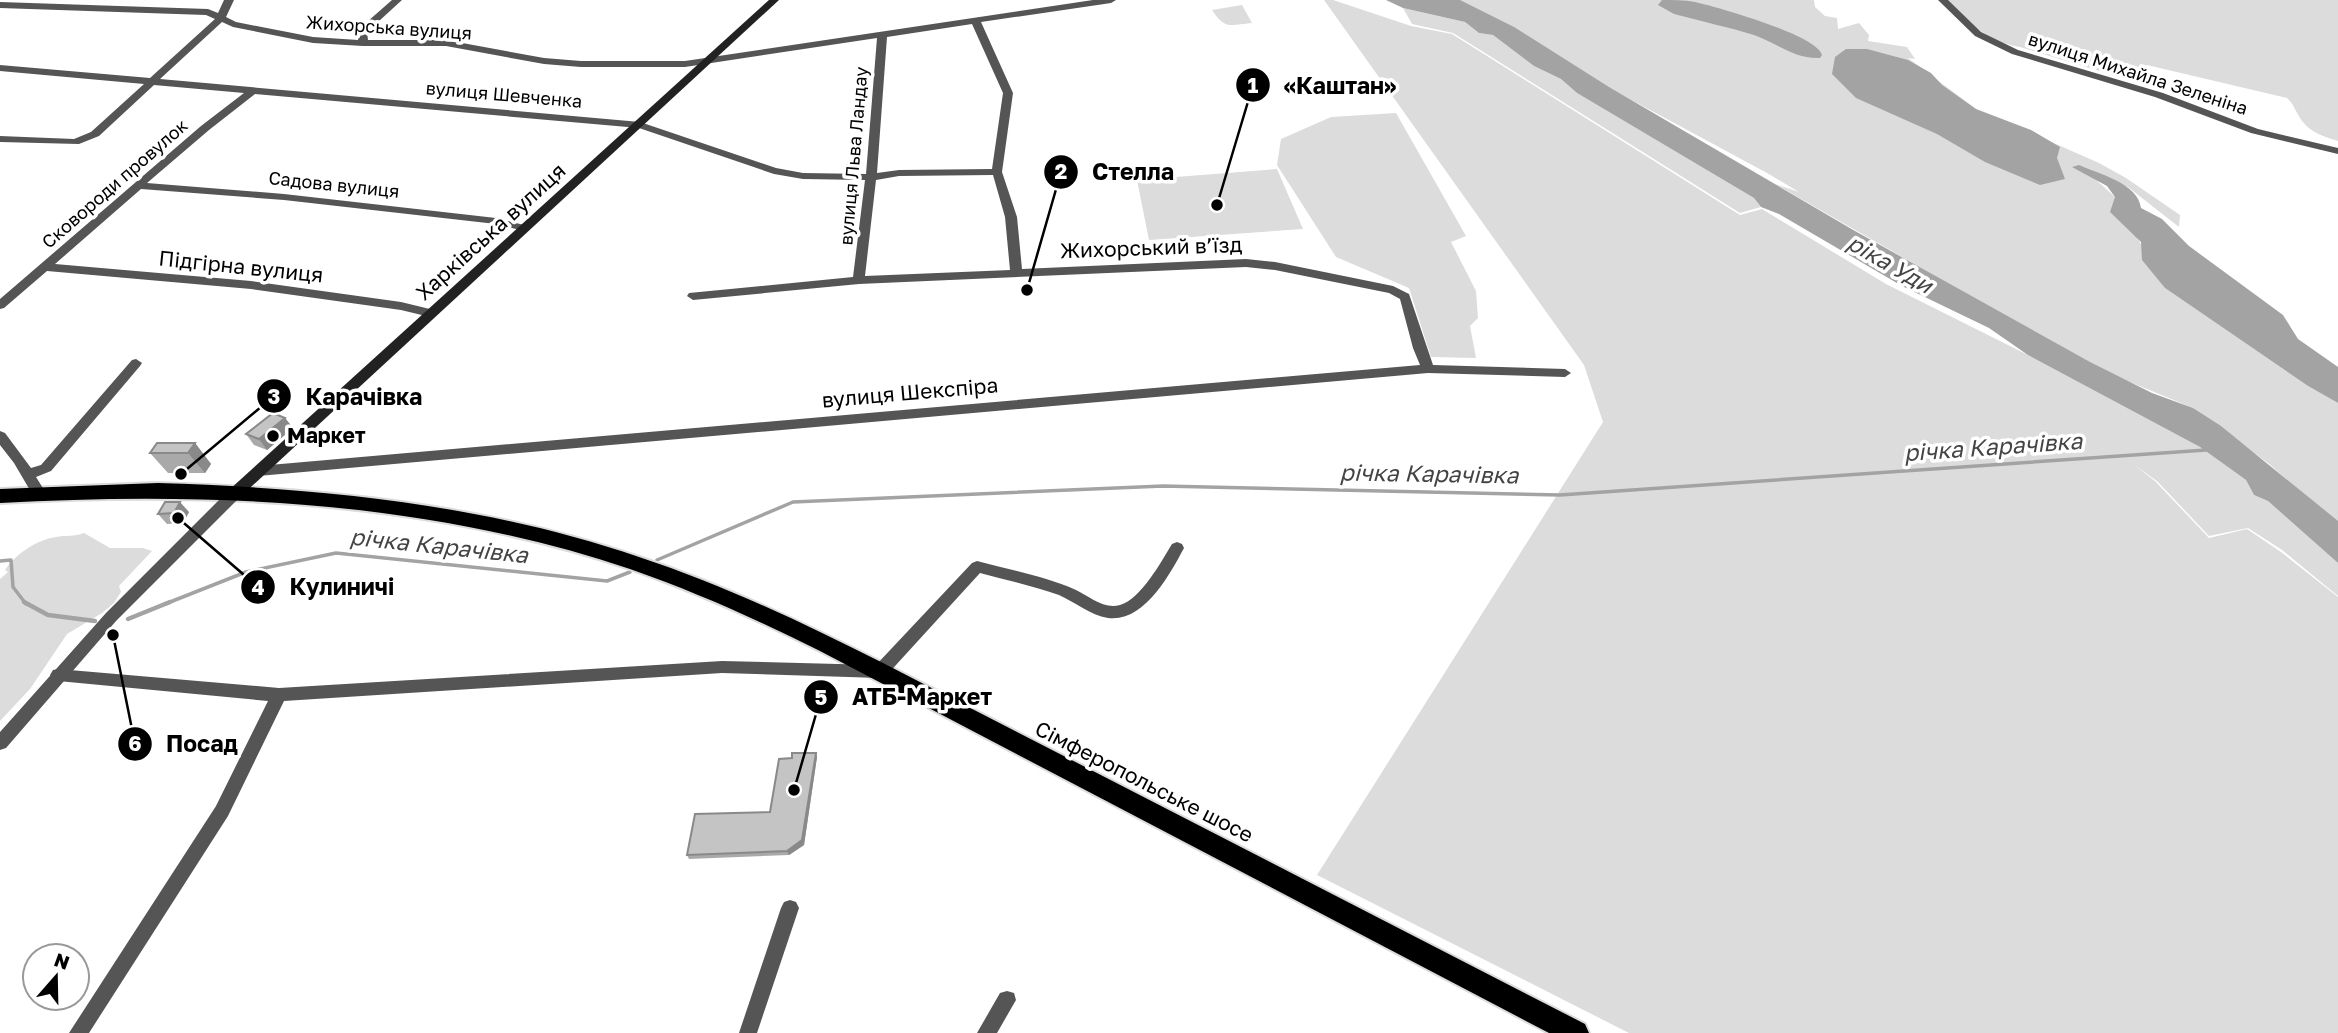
<svg xmlns="http://www.w3.org/2000/svg" width="2338" height="1033" font-family="'Golos Text',sans-serif">
  <rect width="100%" height="100%" fill="#fff"/>
  <g fill="#dcdcdc">
    <path d="M1324 0H1333L1411 26 1452 34 1740 215 1762 209 1886 284 2028 355 2200 447 2246 480 2254 495 2268 501 2338 563V596L2282 550 2248 528 2209 536 2157 481 2133 464 2155 481 2209 538 2247 529 2281 552 2338 597V1033H1629L1317 875 1603 422 1584 365Z"/>
    <path d="M1446 0H1814L1815 7 1825 16 1837 18 1838 29 1859 23 1869 35 1868 41 1907 47 1915 59 1908 58 1976 109 2099 163 2126 178 2180 215 2179 227 2128 187 2083 168 2115 197 2165 288 2308 386 2338 403V524L2268 463 2193 408 2096 368 1775 184 1799 192 1767 173Z"/>
    <path d="M1946 0H2338V141C2326 137 2311 133 2303 122 2296 114 2295 105 2287 98L2147 65 2149 86 2020 47C1985 41 1971 23 1946 0Z"/>
    <path d="M1242 5 1252 23C1230 25 1225 30 1212 10Z"/>
    <path d="M1403 8 1465 22 1479 33 1493 35 1534 66 1561 79 1577 93 1754 198 1761 207 1740 213 1453 33 1412 24Z"/>
    <path d="M1396 113 1466 236 1451 242 1476 291 1478 318 1470 326 1476 358 1431 357 1409 288 1336 257 1277 165 1281 139 1331 117Z"/>
    <path d="M1277 169 1303 229 1149 240 1137 180Z"/>
    <path d="M84 533 110 548H143L152 551 119 586 121 592 114 603 102 613 67 634 30 689 0 721V579L8 572 5 570C16 554 36 540 56 537 66 535 74 537 84 533Z"/>
  </g>
  <g fill="#a3a3a3">
    <path d="M1386 0H1460L1514 27 1609 87 1855 231 2090 362 2152 393 2193 408 2221 426 2338 521V563L2268 501 2254 495 2246 480 2200 447 2028 355 1989 328 1902 286 1779 214 1761 207 1754 198 1577 93 1561 79 1534 66 1493 35 1479 33 1465 22 1403 8Z"/>
    <path d="M1662 0C1673 0 1684 0 1695 2 1717 7 1817 35 1822 55L1820 58C1794 59 1777 43 1754 35 1728 27 1700 21 1674 14L1658 5Z"/>
    <path d="M1846 49H1867L1908 60 1931 73 1942 85 1976 109 2031 130 2060 147 2057 158 2065 179 2040 185 1985 162 1937 134 1856 98 1832 74 1835 57Z"/>
    <path d="M2079 165C2099 174 2138 183 2141 208L2162 219 2189 246 2283 315 2298 339 2338 367V403L2308 386 2165 288 2142 260 2141 242 2110 212 2115 197 2107 186 2072 167Z"/>
  </g>
  <g fill="none" stroke-linecap="round" stroke-linejoin="round">
    <g stroke="#a3a3a3" stroke-width="3.5">
      <path d="M657 560 793 502 1163 486 1560 495 2206 450"/>
      <path d="M0 561 11 560 13 587 26 604"/>
      <path d="M165 604 246 572 336 553 607 581 630 572"/>
    </g>
    <g stroke="#a3a3a3" stroke-width="4.5">
      <path d="M24 602 48 615 95 621"/>
      <path d="M128 619 170 602"/>
    </g>
    <g stroke="#dbdbdb" stroke-width="4">
      <path id="trunk" d="M158 483C321 488 484 504 639 557 724 585 803 623 883 663L1585 1024 1589 1033H1549L820 651C758 620 696 592 630 569 428 501 211 491 0 503V489Z"/>
    </g>
    <g fill="#555" fill-rule="evenodd">
      <path d="M224 0H234L226 17 236 22 313 37 358 40 359 29 392 0H402L367 32 368 40H446L544 58 581 61H685L1093 0H1116L1111 3 981 22 1013 93 1002 172 1017 217 1022 269 1246 259 1275 262 1393 286 1409 294 1433 365 1565 369 1571 373 1565 377 1428 373 258 476 251 471 258 466 1420 365 1413 348 1400 299 1389 293 1275 270 1246 267 859 284 693 300 687 296 689 293 853 277 865 180 803 179 774 174 639 128 255 94 209 130 147 183 284 194 496 218 528 226 530 228 524 231 496 224 284 200 141 189 55 264 251 281 401 302 434 310 436 313 430 317 401 310 251 289 47 271 4 308 0 309V299L201 126 244 93 154 85 99 136 79 144 0 142V136L74 139 91 132 144 84 0 71V65L150 78 215 19 206 15 0 8V2L208 9 218 13ZM222 22 233 27 313 43 363 46H446L544 64 581 67H685L877 38 866 174 803 173 776 168 640 122 160 79ZM972 24 1003 93 992 169 899 170 877 173 887 37ZM993 175 1005 217 1010 270 865 276 876 180 899 176Z"/>
      <path d="M1938 0H1948L1981 32 2018 50 2163 93 2258 129 2338 148V154L2251 133 2155 97 2012 54 1975 36Z"/>
      <path d="M136 359 142 363 140 366 51 471 36 477 46 493 44 497H34L14 463 0 445V431L5 433 31 468 41 465 132 360Z"/>
      <path d="M1177 542 1182 544 1184 548C1170 574 1144 623 1108 618 1090 615 1075 602 1059 595 1033 586 1006 580 980 573L885 677 880 678 722 673 284 701 228 816 89 1033H69L216 806 268 701 58 681 53 680 50 675 53 670 58 669 279 688 722 661 876 665 972 563 977 561C1010 570 1044 576 1076 590 1089 596 1104 610 1120 605 1141 599 1161 562 1172 544Z"/>
      <path d="M790 900 796 902 799 908 757 1033H739L781 908 784 902Z"/>
      <path d="M1007 991 1014 993 1016 1000 997 1033H977L1000 993Z"/>
    </g>
    <path fill="#555" fill-rule="evenodd" d="M234 489 239 490 241 494 239 498 116 621 6 748 0 750V732L106 613 229 490Z"/>
    <path fill="#222" fill-rule="evenodd" d="M769 0H779L239 498H229L227 494 229 490Z"/>
    <use href="#trunk" fill="#000" fill-rule="evenodd"/>
  </g>
  <g fill="#a9a9a9">
    <path d="M285 418 293 428 267 450 254 445 246 434Z"/>
    <path d="M195 443 211 464 205 473H168L150 453Z"/>
    <path d="M189 512 183 523 167 524 158 514Z"/>
    <path d="M816 753 817 757 804 845 789 855 689 859 687 855 770 812 792 758Z"/>
  </g>
  <g fill="#898989">
    <path d="M285 418 293 428 267 450 259 439Z"/>
    <path d="M195 443 211 464 205 473 188 453Z"/>
    <path d="M180 502 189 512 183 523 174 513Z"/>
    <path d="M816 753 817 757 804 845 789 855 787 851Z"/>
  </g>
  <g fill="#c4c4c4" stroke="#898989" stroke-width="2">
    <path d="M273 413 285 418 259 439 246 434Z"/>
    <path d="M157 443H195L188 453H150Z"/>
    <path d="M165 502H180L174 513 158 514Z"/>
    <path d="M792 753H816L802 840 787 851 687 855 695 814 770 812 779 759 792 758Z"/>
  </g>
  <circle fill="#000" stroke="#fff" stroke-width="2.5" cx="273" cy="436" r="7"/>
  <g text-anchor="middle" stroke-width="7" stroke-linejoin="round" paint-order="stroke">
    <g font-size="18" fill="#000" stroke="#fff">
      <text transform="translate(389 28) rotate(4)" y="6">Жихорська вулиця</text>
      <text transform="translate(2138 74) rotate(18)" y="6">вулиця Михайла Зеленіна</text>
      <text transform="translate(504 95) rotate(5)" y="6">вулиця Шевченка</text>
      <text transform="translate(854 156) rotate(-85)" y="6">вулиця Льва Ландау</text>
      <text transform="translate(115 184) rotate(-41)" y="6">Сковороди провулок</text>
      <text transform="translate(334 185) rotate(6)" y="6">Садова вулиця</text>
    </g>
    <g font-size="21" fill="#000" stroke="#fff">
      <text transform="translate(491 232) rotate(-42)" y="7">Харківська вулиця</text>
      <text transform="translate(1151 248) rotate(-2)" y="7">Жихорський в’їзд</text>
      <text transform="translate(241 267) rotate(6)" y="7">Підгірна вулиця</text>
      <text transform="translate(910 393) rotate(-5)" y="7">вулиця Шекспіра</text>
      <text transform="translate(1144 782) rotate(27)" y="7">Сімферопольське шосе</text>
    </g>
    <g font-size="21" font-weight="bold" fill="#000" stroke="#fff" text-anchor="start">
      <text x="287" y="443">Маркет</text>
    </g>
    <g font-size="23" font-style="italic" fill="#444" stroke="#fff">
      <text transform="translate(1890 264) rotate(30)" y="8">ріка Уди</text>
      <text transform="translate(1993 447) rotate(-4)" y="8">річка Карачівка</text>
      <text transform="translate(1429 474) rotate(1)" y="8">річка Карачівка</text>
      <text transform="translate(439 546) rotate(6)" y="8">річка Карачівка</text>
    </g>
  </g>
  <path fill="none" stroke="#000" stroke-width="2.5" d="M1217 205L1253 85M1027 290L1061 172M181 474L274 396M178 518L258 587M794 790L821 697M113 635L135 744"/>
  <g fill="#000" stroke="#fff" stroke-width="2.5">
    <circle cx="1217" cy="205" r="7"/>
    <circle cx="1027" cy="290" r="7"/>
    <circle cx="181" cy="474" r="7"/>
    <circle cx="178" cy="518" r="7"/>
    <circle cx="794" cy="790" r="7"/>
    <circle cx="113" cy="635" r="7"/>
    <circle cx="1253" cy="85" r="18"/>
    <circle cx="1061" cy="172" r="18"/>
    <circle cx="274" cy="396" r="18"/>
    <circle cx="258" cy="587" r="18"/>
    <circle cx="821" cy="697" r="18"/>
    <circle cx="135" cy="744" r="18"/>
  </g>
  <g font-size="21" text-anchor="middle" font-weight="bold" fill="#fff">
    <text x="1253" y="93">1</text>
    <text x="1061" y="179">2</text>
    <text x="274" y="404">3</text>
    <text x="258" y="595">4</text>
    <text x="821" y="705">5</text>
    <text x="135" y="751">6</text>
  </g>
  <g font-size="23" text-anchor="middle" font-weight="bold" fill="#000" stroke="#fff" stroke-width="7" stroke-linejoin="round" paint-order="stroke">
    <text x="1340" y="94">«Каштан»</text>
    <text x="1133" y="180">Стелла</text>
    <text x="364" y="405">Карачівка</text>
    <text x="342" y="595">Кулиничі</text>
    <text x="922" y="705">АТБ-Маркет</text>
    <text x="202" y="752">Посад</text>
  </g>
  <g transform="translate(56 977) rotate(20)"><circle r="33" fill="#ffffff" stroke="#999999" stroke-width="2"/>
  <path d="M0-5L12 26L0 18L-12 26Z" fill="#000000"/>
  <text y="-10" font-size="19" font-weight="bold" text-anchor="middle" fill="#000000">N</text>
  </g>
</svg>
